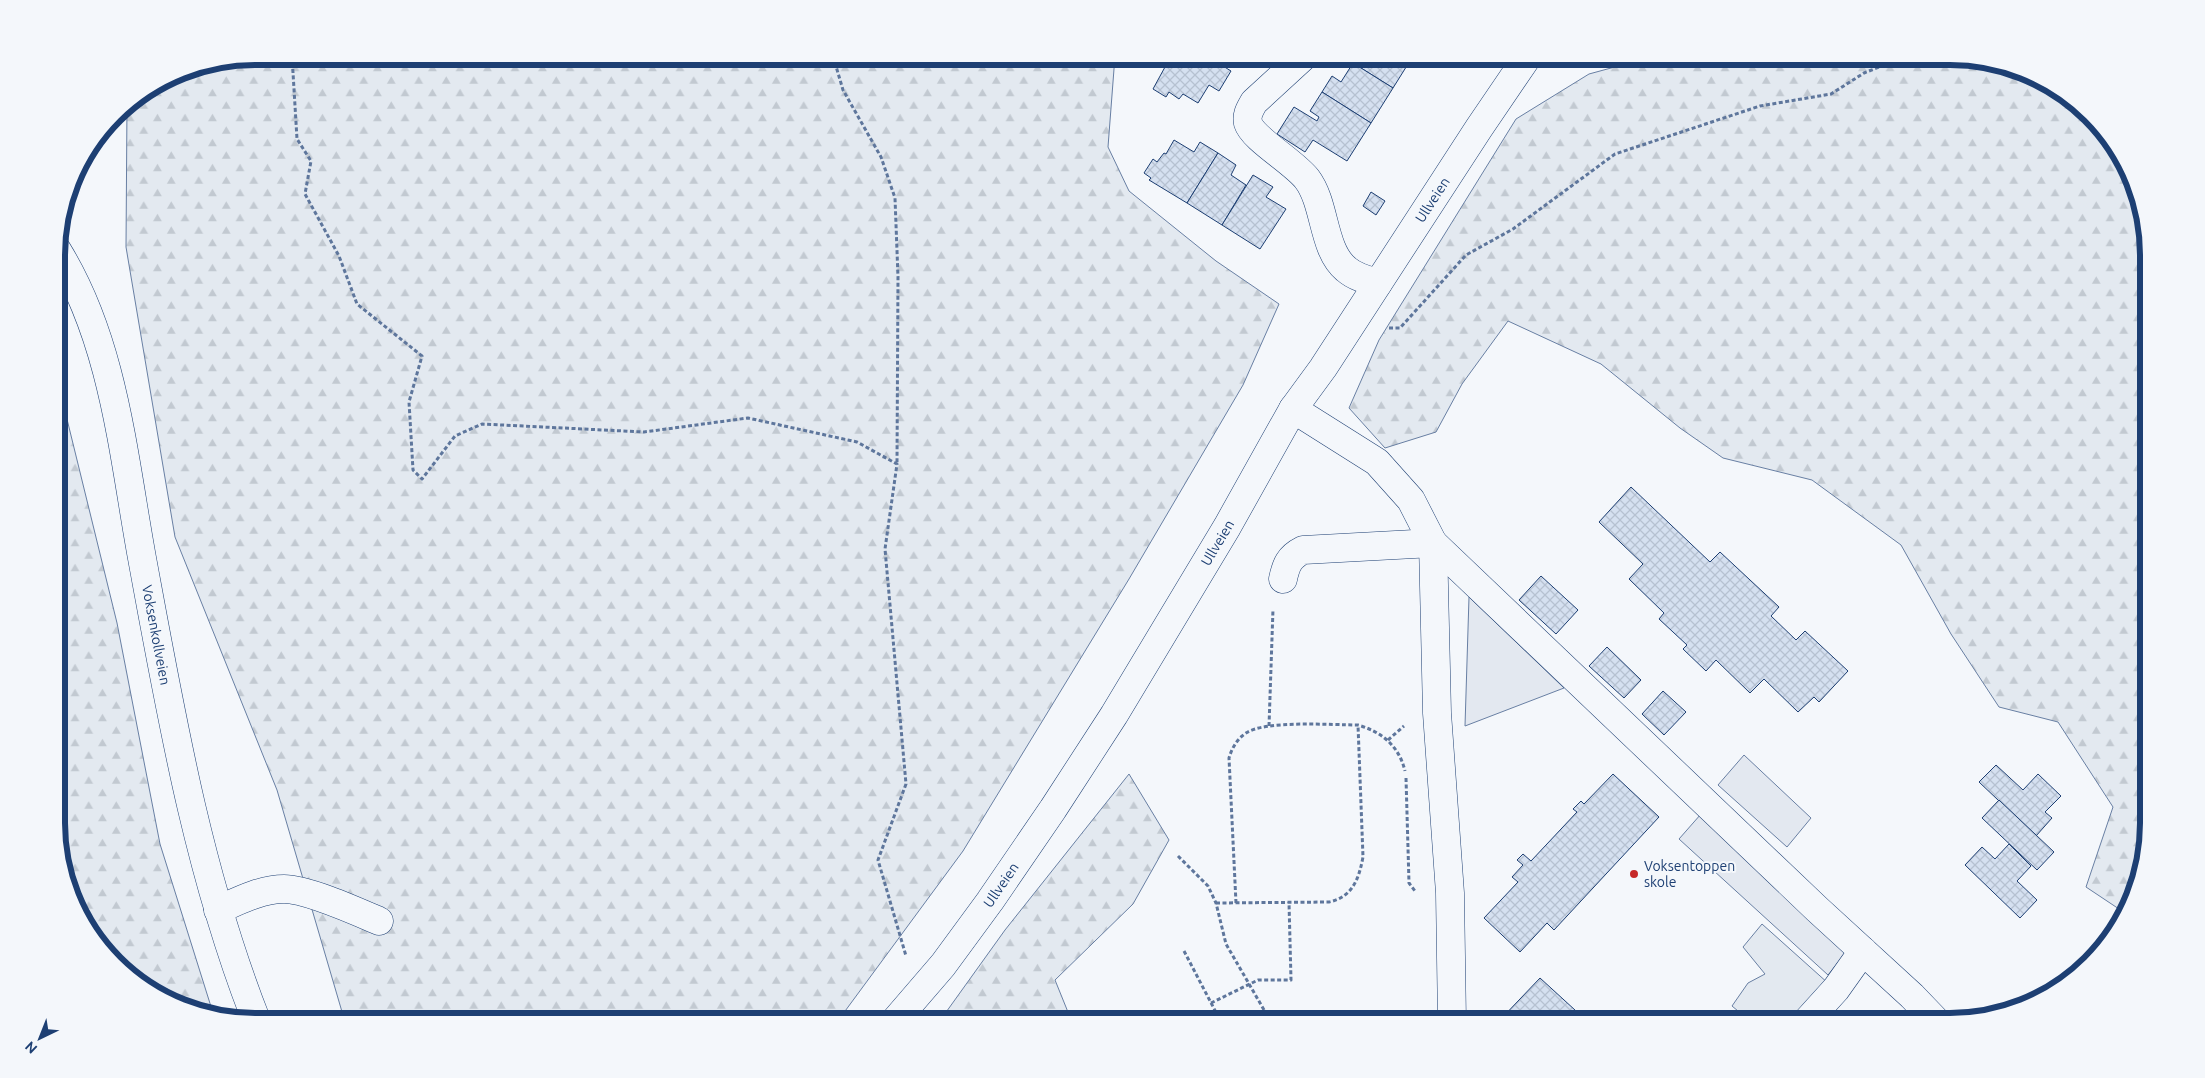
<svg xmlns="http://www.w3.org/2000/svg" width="2205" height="1078" font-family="Ubuntu,sans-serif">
  <defs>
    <pattern id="forest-firs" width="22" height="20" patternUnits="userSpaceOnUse" patternTransform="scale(1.25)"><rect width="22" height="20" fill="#e3e9f0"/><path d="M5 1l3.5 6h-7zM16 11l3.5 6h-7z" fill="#c2c9d1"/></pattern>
    <pattern id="building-cross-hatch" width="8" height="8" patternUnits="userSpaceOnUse" patternTransform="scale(1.25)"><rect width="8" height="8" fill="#d5e0f0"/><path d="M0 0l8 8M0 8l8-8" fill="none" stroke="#b6c1d1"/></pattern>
  </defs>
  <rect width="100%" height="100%" fill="#f4f7fb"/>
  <g fill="url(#forest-firs)" stroke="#687fa3">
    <path d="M255 56H1115L1108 147 1129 191 1216 261 1279 304 1243 385 1129 579 963 851 837 1022H345L277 790 175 537 126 247 127 104 179 71Z"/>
    <path d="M1655 56H1950L2027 71 2071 97 2108 134 2134 179 2147 229 2149 824 2134 900 2125 913 2086 887 2113 807 2058 722 1999 707 1951 634 1901 545 1812 480 1723 458 1680 428 1601 364 1508 321 1462 384 1436 432 1385 448 1349 408 1379 340 1516 119 1589 74Z"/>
    <path d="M57 396 65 411 117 623 160 844 213 1013 178 1007 134 981 97 944 71 899 58 850Z"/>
    <path d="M1129 774 1169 840 1133 904 1055 980 1072 1022H939L1005 930Z"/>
  </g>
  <path fill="#e3e9f0" stroke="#687fa3" d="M1762 924 1829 984 1795 1021H1750L1732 1006 1748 983 1765 974 1743 947Z"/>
  <g fill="#e3e8f0" stroke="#687fa3">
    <path d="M1469 597 1564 688 1465 726Z"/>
    <path d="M1744 755 1811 818 1787 847 1718 785Z"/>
    <path d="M1701 814 1848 950 1828 975 1679 839Z"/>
  </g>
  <g fill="url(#building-cross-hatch)" stroke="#1d3f73">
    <path d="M1171 56H1207L1231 71 1219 91 1209 85 1198 103 1183 94 1179 99 1169 92 1166 97 1153 89Z"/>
    <path d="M1207 56H1227L1221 65Z"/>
    <path d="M1357 56H1413L1393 88 1353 63Z"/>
    <path d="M1353 63 1393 88 1371 123 1322 92 1332 76 1341 82Z"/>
    <path d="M1322 92 1371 123 1347 161 1313 140 1305 152 1277 134 1294 107 1317 121 1319 117 1310 111Z"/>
    <path d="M1174 140 1194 152 1200 142 1218 153 1187 203 1149 180 1151 178 1144 173 1153 159 1157 162 1164 153 1166 154Z"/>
    <path d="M1218 153 1236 165 1231 175 1246 185 1222 225 1187 203Z"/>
    <path d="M1253 175 1273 187 1266 197 1286 209 1260 249 1222 225Z"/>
    <path d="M1371 192 1385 201 1376 215 1363 206Z"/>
    <path d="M1631 487 1710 562 1720 552 1779 607 1771 616 1796 640 1805 631 1848 671 1819 702 1814 697 1798 712 1764 679 1750 693 1716 660 1706 671 1683 649 1687 645 1659 619 1664 613 1629 579 1643 564 1599 522Z"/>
    <path d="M1541 576 1578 610 1556 634 1519 600Z"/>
    <path d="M1607 647 1641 680 1624 698 1589 666Z"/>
    <path d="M1663 691 1686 712 1664 735 1642 714Z"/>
    <path d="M1996 765 2023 790 2038 774 2061 796 2045 812 2052 818 2036 836 1979 782Z"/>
    <path d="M1613 774 1659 817 1554 930 1547 923 1520 952 1484 918 1518 882 1512 877 1523 865 1517 860 1523 854 1531 861 1577 812 1573 809 1581 801 1584 804Z"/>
    <path d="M1999 800 2054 852 2037 870 1982 818Z"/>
    <path d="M2009 844 2031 866 2017 881 2037 900 2020 918 1965 865 1982 847 1995 859Z"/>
    <path d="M1540 978 1587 1021H1499Z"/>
  </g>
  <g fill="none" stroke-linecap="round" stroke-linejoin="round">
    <g stroke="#1d3f73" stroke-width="29">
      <g id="minor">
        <path d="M1304 56 1254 102C1250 109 1246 115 1248 123 1253 139 1294 162 1307 179 1326 204 1322 249 1346 269 1355 277 1367 280 1378 283"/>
        <path d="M1293 409 1377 462 1411 500 1433 543 1817 909 1912 996 1936 1021"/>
        <path d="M1433 543 1437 713 1450 893 1452 1021"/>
        <path d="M1283 579C1286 565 1289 557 1303 550L1433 543"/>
        <path d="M218 910C238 901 261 889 284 889 307 889 356 911 379 921"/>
        <path d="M1807 1021 1836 989 1863 951"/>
        <path id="s1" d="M894 1022 943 965 990 901 1053 809 1114 715 1227 527 1293 409 1323 368 1479 128 1528 56"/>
      </g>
    </g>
    <g stroke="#1d3f73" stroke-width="29">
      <g id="major">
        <path id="s2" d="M57 250C114 342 123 454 142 558 171 715 198 873 257 1022"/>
      </g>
    </g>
    <g stroke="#5e769c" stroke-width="3" stroke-dasharray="4 2.5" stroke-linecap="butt">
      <path d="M292 56 297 139 311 161 305 194 339 256 357 304 422 356 409 402 413 470 422 479 455 436 482 424 644 432 748 418 857 442 897 464 885 549 906 784 878 860 906 956"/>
      <path d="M833 56 843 90 881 157 895 198 898 277 897 464"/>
      <path d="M1389 328H1400L1466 255 1513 229 1615 154 1760 106 1831 94 1864 73 1907 56"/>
      <path d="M1269 726 1273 609"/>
      <path d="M1388 740 1404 726"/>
      <path d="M1406 778 1409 883 1415 891"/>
      <path d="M1178 856 1208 886 1216 903 1226 944 1271 1022"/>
      <path d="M1216 903 1329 902C1353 897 1359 878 1363 857L1358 725"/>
      <path d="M1236 903 1229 758C1232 748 1237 739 1246 733 1265 720 1333 725 1358 725 1382 732 1399 746 1405 771"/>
      <path d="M1184 951 1221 1022"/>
      <path d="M1211 1003 1258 980H1291L1289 902"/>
    </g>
    <use href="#minor" stroke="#f4f7fb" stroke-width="28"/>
    <use href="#major" stroke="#f4f7fb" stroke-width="28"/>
  </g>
  <circle fill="#c62828" stroke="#f4f7fb" stroke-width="2" cx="1634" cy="874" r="5"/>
  <g text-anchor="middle" stroke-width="4" stroke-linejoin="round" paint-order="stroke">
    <g font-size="14" fill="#1d3f73" stroke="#f4f7fb">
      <text dy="5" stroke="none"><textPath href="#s1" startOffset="984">Ullveien</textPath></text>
      <text dy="5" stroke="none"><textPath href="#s1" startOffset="579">Ullveien</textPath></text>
      <text dy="5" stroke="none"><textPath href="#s2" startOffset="400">Voksenkollveien</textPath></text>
      <text dy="5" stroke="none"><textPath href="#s1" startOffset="174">Ullveien</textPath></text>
    </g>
    <g font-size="14" fill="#1d3f73" stroke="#f4f7fb" text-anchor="start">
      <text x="1644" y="871">Voksentoppen<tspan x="1644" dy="16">skole</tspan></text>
    </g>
  </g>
  <path d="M0 0H2205V1078H0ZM255 65H1950A190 190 0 0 1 2140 255V823A190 190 0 0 1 1950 1013H255A190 190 0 0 1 65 823V255A190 190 0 0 1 255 65Z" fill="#f4f7fb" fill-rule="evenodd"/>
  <path fill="none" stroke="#1d3f73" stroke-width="6" d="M255 65H1950A190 190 0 0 1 2140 255V823A190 190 0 0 1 1950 1013H255A190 190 0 0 1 65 823V255A190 190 0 0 1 255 65Z"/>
  <g transform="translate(40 1038) rotate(223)" stroke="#f4f7fb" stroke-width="4" paint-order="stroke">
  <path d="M0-4L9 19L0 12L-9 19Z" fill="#1d3f73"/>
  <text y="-8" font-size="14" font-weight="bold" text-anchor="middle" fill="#1d3f73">N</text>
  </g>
</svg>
